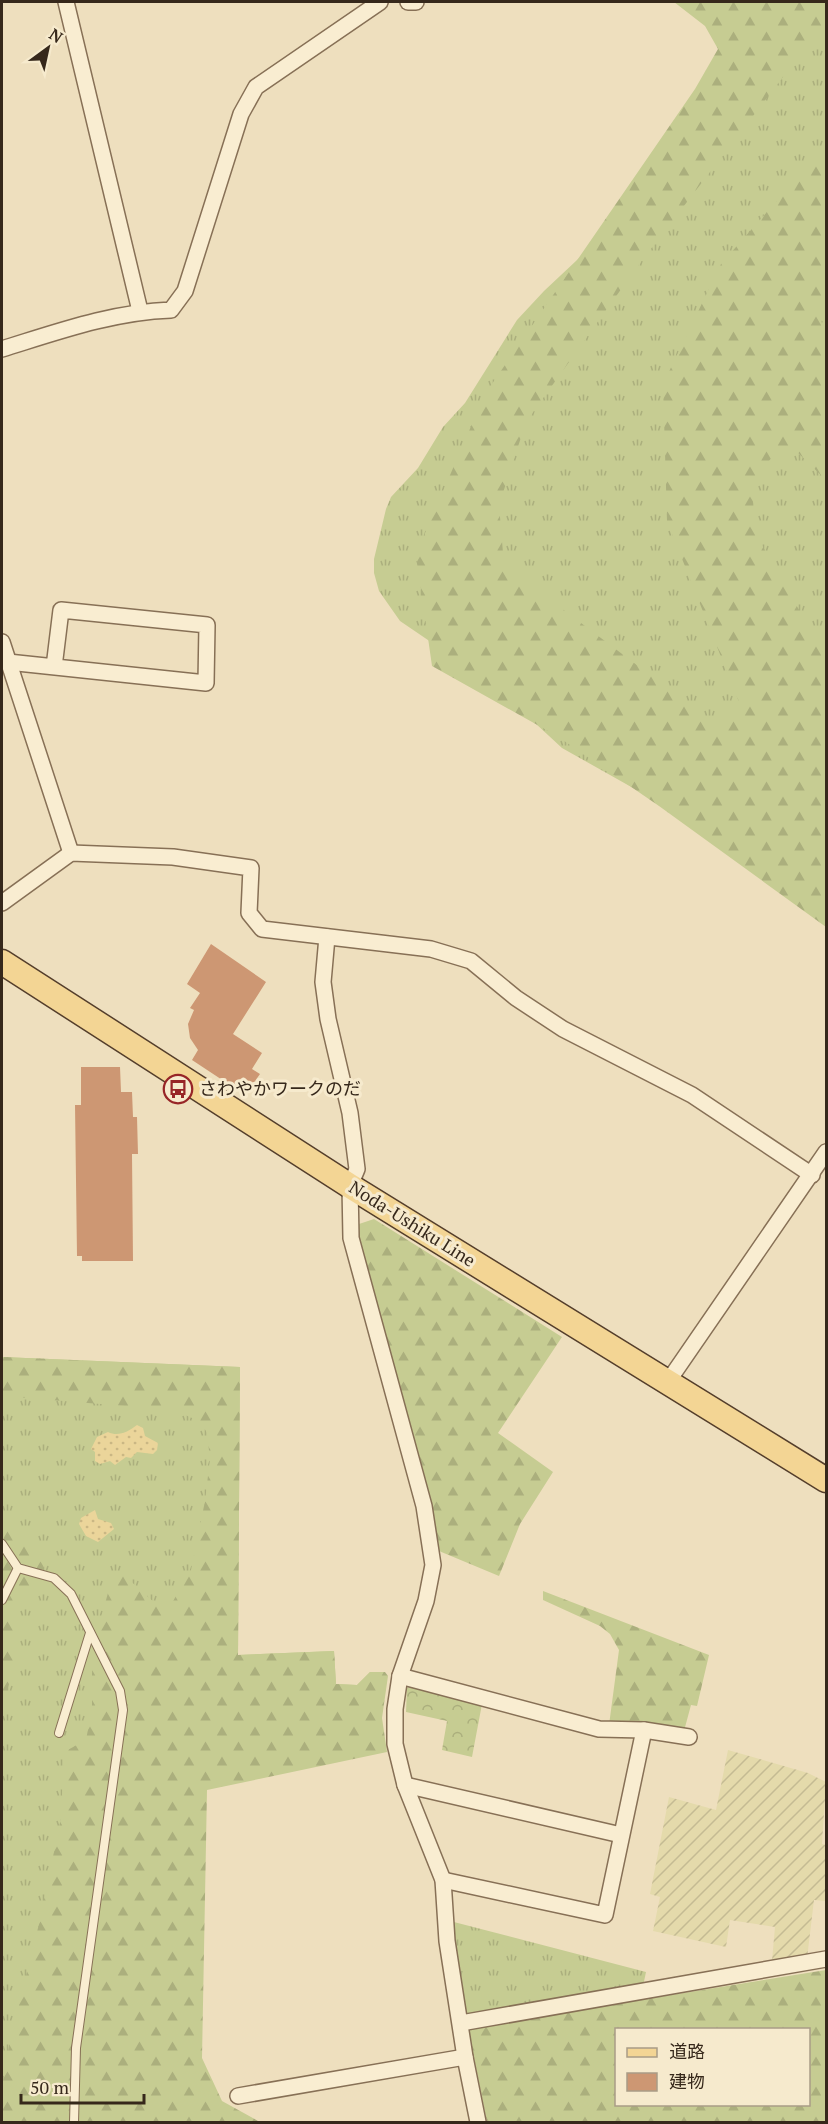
<svg xmlns="http://www.w3.org/2000/svg" width="828" height="2124" font-family="'PT Serif','Noto Sans JP',serif">
  <defs>
    <pattern id="farmland-furrows" width="10" height="10" patternUnits="userSpaceOnUse" patternTransform="scale(1.5)"><rect width="10" height="10" fill="#e4daab"/><path d="M-1 1l2-2M0 10L10 0M9 11l2-2" fill="none" stroke="#c4bb93"/></pattern>
    <pattern id="grass-tufts" width="24" height="20" patternUnits="userSpaceOnUse" patternTransform="scale(1.5)"><rect width="24" height="20" fill="#c6cc92"/><path d="M3 7l-1-3M5 7V3M7 7l1-3M15 17l-1-3M17 17v-4M19 17l1-3" fill="none" stroke="#abaf7d"/></pattern>
    <pattern id="forest-firs" width="22" height="20" patternUnits="userSpaceOnUse" patternTransform="scale(1.5)"><rect width="22" height="20" fill="#c6cc92"/><path d="M5 1l3.5 6h-7zM16 11l3.5 6h-7z" fill="#abaf7d"/></pattern>
    <pattern id="sand-dots" width="8" height="8" patternUnits="userSpaceOnUse" patternTransform="scale(1.5)"><rect width="8" height="8" fill="#ebd59a"/><path d="M2 2h.1M6 6h.1" fill="none" stroke="#cab784" stroke-width="1.8" stroke-linecap="round"/></pattern>
    <pattern id="park-crowns" width="20" height="18" patternUnits="userSpaceOnUse" patternTransform="scale(1.5)"><rect width="20" height="18" fill="#c6cc92"/><path d="M2 6a3 3 0 1 1 6 0M12 15a3 3 0 1 1 6 0" fill="none" stroke="#abaf7d"/></pattern>
  </defs>
  <rect width="100%" height="100%" fill="#eedfbe"/>
  <path fill="url(#farmland-furrows)" d="M728 1750 808 1773 826 1782 822 1844 826 1845V1901L814 1900 806 1967 771 1972 775 1927 730 1920 726 1947 653 1931 660 1897 650 1894 669 1797 716 1810Z"/>
  <g fill="url(#grass-tufts)">
    <path d="M826 2V881L674 811 562 748 494 685 400 621 379 591 374 573V559L386 509 391 497 418 468 443 427 465 403 517 320 544 291 674 169Z"/>
    <path d="M2 1357 240 1367 238 1655 334 1651 336 1684 357 1685 370 1672 363 1740 120 1780 2 2122Z"/>
    <path d="M450 1921 646 1972 642 1991 466 2020Z"/>
  </g>
  <g fill="url(#forest-firs)" fill-rule="evenodd">
    <path d="M674 2H826V21L637 267 526 422 499 505 504 565 719 727 741 707 667 521 663 384 721 264 826 145V311L821 319 826 342V480L795 450 779 448 752 483 755 533 826 657V927L659 806 557 736 432 666 416 554 485 394 695 89 718 49 705 26Z"/>
    <path d="M374 1219 562 1337 498 1433 553 1472 520 1524 499 1576 439 1551 359 1243V1224Z"/>
    <path d="M2 1357 240 1367 238 1655 334 1651 336 1684 357 1685 370 1672H385L388 1676 382 1718 387 1752 207 1790 202 2058 222 2101 260 2122H2V2087L10 2040 39 1924 61 1818 64 1752 86 1740 92 1708V1673L101 1618 113 1575 125 1576 157 1605 172 1603 191 1570 205 1501 210 1459 207 1433 201 1422 174 1410 2 1396Z"/>
    <path d="M2 1514 46 1553 45 1566 21 1601 14 1630 17 1658 2 1707Z"/>
    <path d="M543 1591 709 1655 697 1706 691 1705 684 1731 609 1725 619 1650 610 1634 600 1626 543 1600Z"/>
    <path d="M826 1970V2122H487L468 2028ZM616 2030H808V2104H616Z"/>
  </g>
  <g fill="url(#sand-dots)">
    <path d="M137 1425 143 1428 145 1436 158 1443 157 1450 153 1454 137 1452 131 1458 126 1457 115 1465 110 1461 100 1464 95 1461V1452L91 1449 97 1437 108 1432C118 1437 128 1432 137 1425Z"/>
    <path d="M95 1510 98 1519 111 1523 114 1529 98 1542 86 1536 79 1524 81 1518Z"/>
  </g>
  <path fill="url(#park-crowns)" d="M413 1685 482 1704 472 1757 442 1750 447 1721 406 1712 407 1688Z"/>
  <g fill="#cd9773">
    <path d="M211 944 266 982 233 1034 262 1053 252 1069 260 1074 245 1095 192 1060 198 1050 190 1038 188 1024 194 1010 190 1008 200 993 187 984Z"/>
    <path d="M81 1067H120L121 1092H132L133 1117H137L138 1154H132L133 1261H82V1256H77L75 1105H81Z"/>
  </g>
  <g fill="none" stroke-linecap="round" stroke-linejoin="round">
    <g stroke="#877056" stroke-width="10">
      <g id="lane">
        <path d="M2 1544 18 1568 54 1578 71 1594 120 1691 123 1710 76 2048 74 2122"/>
        <path d="M2 1600 18 1568"/>
        <path d="M59 1733 90 1633"/>
      </g>
    </g>
    <g stroke="#877056" stroke-width="18">
      <g id="street">
        <path d="M66 2 140 311"/>
        <path d="M408 2H416"/>
        <path d="M2 349C57 332 112 312 171 310L185 291 241 114 256 87 380 2"/>
        <path d="M2 642 71 853"/>
        <path d="M8 662 206 683 207 625 61 610 54 667"/>
        <path d="M2 903 71 853 173 857 251 868 249 913 262 929 431 949 471 961 516 998 563 1029 692 1095 812 1175"/>
        <path d="M327 937 323 982 328 1019 350 1113 357 1169 350 1186 351 1238 424 1506 433 1565 426 1601 400 1676 395 1709V1744L405 1785 443 1880 447 1941 465 2057 478 2122"/>
        <path d="M667 1383 826 1152"/>
        <path d="M400 1676 599 1729 644 1730 689 1737"/>
        <path d="M405 1785 621 1835"/>
        <path d="M443 1880 605 1915 644 1730"/>
        <path d="M461 2023 826 1959"/>
        <path d="M238 2096 465 2057"/>
      </g>
    </g>
    <g stroke="#543e2b" stroke-width="27">
      <path id="primary" d="M2 962 350 1186 826 1480"/>
    </g>
    <use href="#lane" stroke="#f9edd1" stroke-width="8"/>
    <use href="#street" stroke="#f9edd1" stroke-width="15"/>
    <use href="#primary" stroke="#f3d594" stroke-width="24"/>
  </g>
  <defs>
    <g id="bus-ring" transform="scale(1.5)"><circle r="9.5" fill="#f6eacd" stroke="#972527" stroke-width="1.5"/><path d="M-5-6H5V4H4V6H2V4H-2V6H-4V4H-5ZM-3.5-4V0h7V-4ZM-3.5 1.2v1.5H-2V1.2ZM2 1.2v1.5H3.5V1.2Z" fill="#972527"/></g>
  </defs>
  <g fill-rule="evenodd">
    <use href="#bus-ring" x="178" y="1089"/>
  </g>
  <g text-anchor="middle" stroke-width="6" stroke-linejoin="round" paint-order="stroke">
    <g font-size="18" fill="#36281b" stroke="#f6eacd" text-anchor="start">
      <text x="199" y="1095">さわやかワークのだ</text>
    </g>
    <g font-size="18" fill="#36281b" stroke="#f6eacd">
      <text transform="translate(412 1224) rotate(32)" y="6">Noda-Ushiku Line</text>
    </g>
  </g>
  <rect width="828" height="2124" fill="none" stroke="#36281b" stroke-width="6"/>
  <rect x="615" y="2028" width="195" height="78" fill="#f6eacd" stroke="#a99c86" stroke-width="1.5"/>
  <rect x="627" y="2048" width="30" height="9" fill="#f3d594" stroke="#a99c86" stroke-width="1.5"/>
  <text x="669" y="2058" font-size="18" fill="#36281b">道路</text>
  <rect x="627" y="2073" width="30" height="18" fill="#cd9773" stroke="#a99c86" stroke-width="1.5"/>
  <text x="669" y="2088" font-size="18" fill="#36281b">建物</text>
  <g transform="translate(48 48) rotate(33)" stroke="#f6eacd" stroke-width="4.5" paint-order="stroke">
  <path d="M0-4.5L10 22L0 15L-10 22Z" fill="#36281b"/>
  <text y="-9" font-size="16" font-weight="bold" text-anchor="middle" fill="#36281b">N</text>
  </g>
  <path d="M21 2094v9h123v-9" fill="none" stroke="#36281b" stroke-width="3"/>
  <text x="30" y="2094" font-size="18" fill="#36281b" stroke="#f6eacd" stroke-width="4.5" paint-order="stroke">50 m</text>
</svg>
